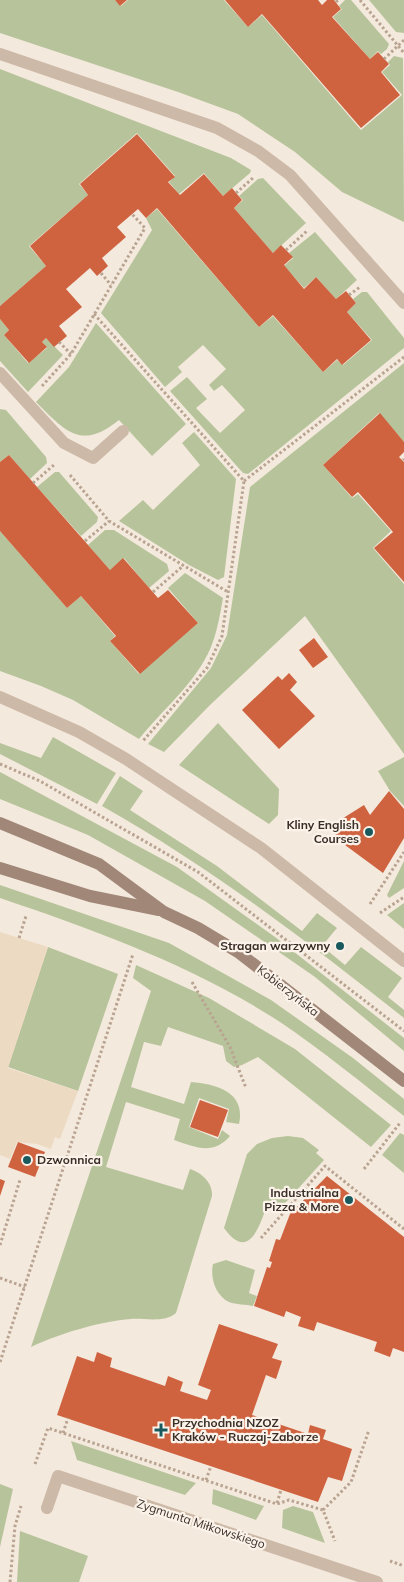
<svg xmlns="http://www.w3.org/2000/svg" width="404" height="1582" font-family="Mulish,sans-serif">
  <rect width="100%" height="100%" fill="#f4e9dd"/>
  <g fill="#b7c49b">
    <path d="M0 0H115L121 6 128 0H224L248 27 262 15 361 130 402 95 382 72 390 65 388 62 394 56 403 58 404 222 342 192 295 152 238 114 178 92 0 33Z"/>
    <path d="M345 0H351L389 44 387 49 381 54 378 51 370 59 333 17 342 9 339 6Z"/>
    <path d="M369 0H404V33L396 32Z"/>
    <path d="M0 69 231 158 251 170 250 173 223 196 204 173 179 194 169 182 175 176 137 133 79 184 88 195 29 246 46 266 0 306Z"/>
    <path d="M263 178 306 223 273 253 234 208 243 200 239 196 258 179Z"/>
    <path d="M157 209 259 327 273 316 323 372 337 360 343 365 372 340 347 312 356 303 353 299 362 292H367L404 338V348L248 474 243 473 170 391 187 377 207 399 196 408 220 433 245 410 222 385 214 391 209 385 226 369 203 345 178 367 182 372 165 387 101 313 152 230 146 218Z"/>
    <path d="M315 232 357 280 336 299 316 277 304 288 284 266 293 258 289 253Z"/>
    <path d="M0 319 9 330 4 335 28 363 47 348 42 342 46 338 63 355 28 392 0 361Z"/>
    <path d="M96 323 186 424 152 456 119 420C81 451 65 431 36 402L69 367Z"/>
    <path d="M404 363V442L379 413 323 465 352 498 358 494 391 531 373 548 404 584V754L305 616 210 705 164 752 148 744 211 668 227 635 250 487Z"/>
    <path d="M0 409 6 410 46 457 47 463 30 479 9 455 0 462Z"/>
    <path d="M194 432 236 479 224 577 218 580 189 565 119 521 143 500 153 510 200 465 182 443Z"/>
    <path d="M55 472H59L98 517 97 522 81 536 37 487Z"/>
    <path d="M105 530H114L167 564 169 571 149 588 124 558 110 570 88 545Z"/>
    <path d="M0 531 67 608 81 596 115 636 110 641 139 674 198 623 168 588 185 573 223 598C220 615 217 632 211 647 196 683 163 709 139 739L73 700 41 686 0 671Z"/>
    <path d="M218 723 279 789 278 815 269 824 179 765Z"/>
    <path d="M53 737 116 773 97 804 0 754V743L41 758Z"/>
    <path d="M404 757V806L390 791 378 771Z"/>
    <path d="M0 772 177 867 275 937 404 1038V1051L315 977 205 901 88 835 0 799Z"/>
    <path d="M120 776 143 791 130 810 217 866 302 931 317 913 337 928 322 946 345 965 361 947 402 978 388 997 404 1010V1018C307 941 210 867 102 806Z"/>
    <path d="M404 861V888L389 898 387 895Z"/>
    <path d="M0 885 169 943 271 1000 353 1058 404 1099V1116C363 1084 323 1051 280 1022 194 966 97 931 0 898Z"/>
    <path d="M404 903V929L387 915Z"/>
    <path d="M48 947 118 974 78 1091 8 1067Z"/>
    <path d="M136 965 209 998 295 1049 391 1125 371 1147 258 1057 242 1065 234 1067 226 1061 223 1046 168 1027 161 1046 144 1042 131 1087 184 1104 191 1082C218 1084 246 1093 239 1124L226 1122 229 1109 199 1098 189 1127 218 1139 222 1130 230 1136C213 1156 195 1147 174 1140L180 1119 126 1102 106 1167 183 1190 190 1169C202 1173 213 1183 212 1196L176 1313C165 1323 145 1318 131 1319 101 1321 58 1334 31 1347L151 991 133 978Z"/>
    <path d="M400 1133 404 1135V1173L382 1155Z"/>
    <path d="M288 1136 303 1138 319 1150 316 1153 324 1160 278 1211 266 1208C258 1231 247 1260 224 1228L247 1154 257 1144 272 1138Z"/>
    <path d="M226 1260 255 1270 249 1293 257 1296 253 1306C246 1304 236 1305 229 1302 215 1295 210 1277 213 1264Z"/>
    <path d="M71 1441 196 1483 185 1495 77 1460Z"/>
    <path d="M0 1484 13 1489 0 1547Z"/>
    <path d="M213 1489 264 1506 256 1520 212 1504Z"/>
    <path d="M293 1506 313 1512 325 1543 282 1528 283 1510Z"/>
    <path d="M20 1531 88 1556 79 1582H17Z"/>
  </g>
  <path fill="#eddac2" d="M0 932 48 947 8 1068 78 1091 60 1139 55 1137 51 1149 37 1144 17 1142 10 1159 0 1155Z"/>
  <g fill="#cf6340">
    <path d="M115 0H127L120 6Z"/>
    <path d="M225 0H318L322 5 327 0H334L341 9 332 17 370 59 378 52 389 64 381 72 400 95 361 128 262 14 248 27Z"/>
    <path d="M137 134 175 177 168 182 180 195 204 174 223 196 232 188 242 200 234 208 273 253 281 245 293 257 284 265 304 289 316 277 336 299 346 291 356 303 347 312 371 340 342 365 337 359 323 372 273 315 259 327 157 208 146 218 138 209 117 227 126 237 102 258 108 266 97 276 90 268 66 289 82 307 59 326 67 336 54 347 46 338 42 342 47 347 29 363 4 335 9 330 0 319V306L46 266 30 246 88 195 80 184Z"/>
    <path d="M380 413 404 442V452L399 457 404 462V582L374 548 393 532 358 492 352 497 323 465Z"/>
    <path d="M9 455 110 570 123 558 158 598 168 590 198 623 140 674 110 641 116 636 81 596 67 608 0 531V462Z"/>
    <path d="M314 638 328 657 313 668 299 650Z"/>
    <path d="M289 673 297 682 290 690 315 716 279 749 242 710 278 676 282 680Z"/>
    <path d="M389 791 404 809V838L383 873 345 845 329 827 364 805 370 815Z"/>
    <path d="M200 1100 228 1110 218 1137 190 1127Z"/>
    <path d="M18 1142 45 1152 35 1177 8 1167Z"/>
    <path d="M327 1176 404 1237V1352L393 1348 390 1357 374 1351 377 1342 317 1322 314 1331 298 1326 301 1317 286 1311 284 1317 254 1306 267 1267 270 1268 272 1262 269 1261 276 1239 280 1240 290 1214Z"/>
    <path d="M0 1179 5 1181 0 1196Z"/>
    <path d="M219 1324 278 1344 272 1358 282 1361 276 1379 266 1375 252 1415 308 1434 310 1425 326 1430 323 1439 352 1449 342 1481 328 1477 318 1502 57 1415 77 1356 94 1362 97 1352 112 1358 110 1367 165 1386 168 1376 183 1382 180 1391 207 1400 211 1390 198 1385Z"/>
  </g>
  <g fill="none" stroke-linecap="round" stroke-linejoin="round">
    <g stroke="#b9a391" stroke-width="3" stroke-dasharray="2.5 2.5" stroke-linecap="butt">
      <path d="M360 0 404 53"/>
      <path d="M336 2 338 0"/>
      <path d="M384 59 404 40"/>
      <path d="M236 193 254 177"/>
      <path d="M286 250 308 230"/>
      <path d="M101 273 111 285"/>
      <path d="M349 295 360 287"/>
      <path d="M94 314 244 481 222 636 207 668 142 742"/>
      <path d="M59 342 71 354"/>
      <path d="M42 386 71 354 145 228 132 214"/>
      <path d="M403 460 404 459"/>
      <path d="M70 475 109 521 228 592"/>
      <path d="M244 481 404 357"/>
      <path d="M33 483 54 465"/>
      <path d="M85 541 109 521"/>
      <path d="M153 592 183 566"/>
      <path d="M0 764 40 781 198 872 404 1031"/>
      <path d="M370 904 404 852"/>
      <path d="M380 913 404 897"/>
      <path d="M19 938 26 916"/>
      <path d="M192 982 230 1047 246 1088"/>
      <path d="M364 1169 400 1123"/>
      <path d="M261 1238 325 1166 404 1229"/>
      <path d="M0 1245 20 1180"/>
      <path d="M0 1278 25 1287"/>
      <path d="M0 1362 133 954"/>
      <path d="M63 1433 68 1418"/>
      <path d="M35 1464 48 1428 277 1504 289 1500 323 1510 335 1541"/>
      <path d="M206 1480 211 1466"/>
      <path d="M277 1503 281 1490"/>
      <path d="M323 1510 351 1482 369 1430"/>
      <path d="M390 1561 404 1566"/>
      <path d="M10 1582 15 1526 21 1506"/>
    </g>
    <path stroke="#cdb9a7" stroke-width="12" d="M0 373 64 443 93 458 123 431"/>
    <g stroke="#cdb9a7" stroke-width="12">
      <path d="M0 54 217 128 258 151 290 175 404 303"/>
      <path d="M0 697 79 732 126 759 261 848 404 961"/>
      <path d="M47 1508 58 1476 377 1582"/>
    </g>
    <g stroke="#a18778" stroke-width="12">
      <path d="M0 823 99 864 164 912 198 928 238 952 404 1081"/>
      <path d="M0 868 90 896 159 910"/>
    </g>
  </g>
  <g fill="#1a5a5e" stroke="#fbf3e9" stroke-width="2">
    <circle cx="369" cy="832" r="5"/>
    <circle cx="340" cy="946" r="5"/>
    <circle cx="27" cy="1160" r="5"/>
    <circle cx="349" cy="1200" r="5"/>
    <path d="M158.5 1422.5h5v5h5v5h-5v5h-5v-5h-5v-5h5z"/>
  </g>
  <g text-anchor="middle" stroke-width="4.5" stroke-linejoin="round" paint-order="stroke">
    <g font-size="12" font-weight="bold" fill="#392e28" stroke="#fbf3e9" text-anchor="end">
      <text x="359" y="829">Kliny English<tspan x="359" dy="14">Courses</tspan></text>
      <text x="330" y="950">Stragan warzywny</text>
      <text x="37" y="1164" text-anchor="start">Dzwonnica</text>
      <text x="339" y="1197">Industrialna<tspan x="339" dy="14">Pizza &amp; More</tspan></text>
      <text x="172" y="1427" text-anchor="start">Przychodnia NZOZ<tspan x="172" dy="14">Kraków - Ruczaj-Zaborze</tspan></text>
    </g>
    <g font-size="12" fill="#392e28" stroke="#fbf3e9">
      <text transform="translate(288 991) rotate(38)" y="4">Kobierzyńska</text>
      <text transform="translate(201 1524) rotate(18)" y="4">Zygmunta Miłkowskiego</text>
    </g>
  </g>
</svg>
